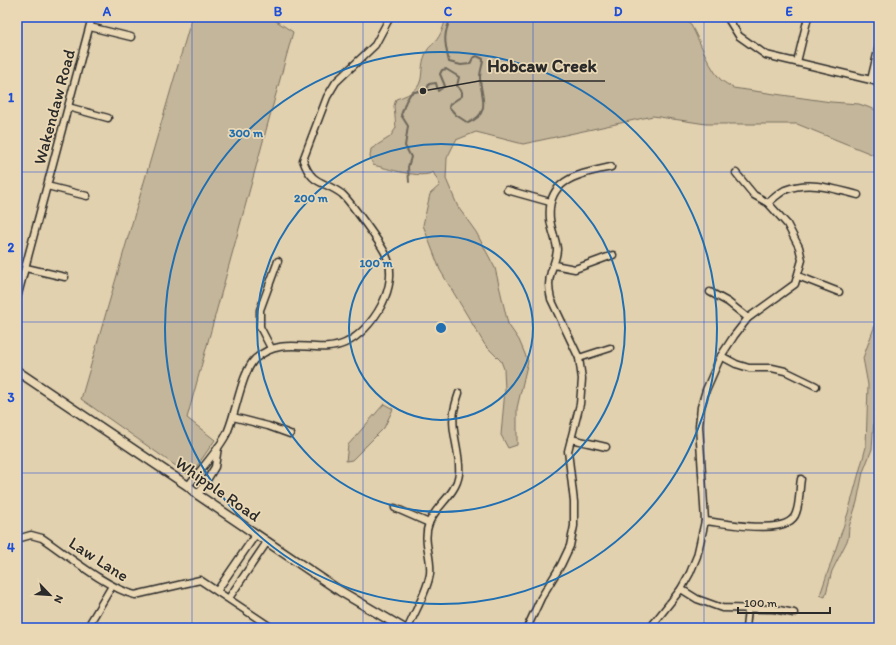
<svg xmlns="http://www.w3.org/2000/svg" width="896" height="645" font-family="Itim,sans-serif">
  <rect width="100%" height="100%" fill="#e2d1af"/>
  <filter id="ink" filterUnits="userSpaceOnUse"><feTurbulence type="fractalNoise" baseFrequency=".025" numOctaves="2"/><feDisplacementMap in="SourceGraphic" scale="8" xChannelSelector="R" yChannelSelector="G"/><feConvolveMatrix kernelMatrix="1 2 1 2 8 2 1 2 1" color-interpolation-filters="sRGB"/></filter>
  <g filter="url(#ink)">
    <g fill="#c4b69a" stroke="#787062">
      <path d="M192 17H270L293 32 187 418 215 440 190 476 81 399Z"/>
      <path d="M446 17H686C699 36 705 61 720 79 723 82 729 85 733 88L831 102 859 104 879 111V157L797 124H706L653 116 523 144 476 132 456 140 447 158 446 179 458 207 476 232 495 268 508 324 519 340 528 361 517 408V445L508 448 501 435 505 390 504 369 501 361 485 345 440 270 423 225 430 194 440 185 433 172C422 180 386 168 373 165L370 157 371 149 390 137 396 128 394 106 396 99C433 88 415 73 427 51 428 48 432 45 435 42 441 35 444 26 446 17Z"/>
      <path d="M879 314V399L875 404 872 449 863 472 857 502 849 527 848 539 832 571 825 597 820 595 848 513 866 447 868 385 863 358Z"/>
      <path d="M384 404 393 409 384 428 352 460 346 461 348 445Z"/>
    </g>
    <g fill="none" stroke-linecap="round" stroke-linejoin="round">
      <path stroke="#6e675b" stroke-width="2" d="M409 182 408 167 411 157 405 146 408 126 401 115 406 101 411 93 427 89 429 84 436 83 438 91 445 86 440 74 442 70 446 69 459 77 457 86 462 92V96L450 104 449 107 456 115 468 123C493 113 480 95 480 77 480 71 483 65 483 59L477 56 473 58 470 64 461 65 449 62C445 44 442 34 452 17"/>
      <g stroke="#2b2b2b" stroke-width="9">
        <g id="minor">
          <path d="M727 17 739 36 766 55 871 80 879 83"/>
          <path d="M90 27 131 37"/>
          <path d="M797 62 808 17"/>
          <path d="M871 80 879 46"/>
          <path d="M68 107 108 118"/>
          <path d="M47 186 87 196"/>
          <path d="M507 190 550 202"/>
          <path d="M768 203C773 199 779 193 785 190 810 180 834 189 858 195"/>
          <path d="M554 265 575 269 613 255"/>
          <path d="M26 268 65 277"/>
          <path d="M798 276 839 292"/>
          <path d="M710 292 728 302 748 318"/>
          <path d="M17 298 92 17"/>
          <path d="M271 348 260 327V310L278 261"/>
          <path d="M721 356 736 364 749 368H772L785 371 816 386"/>
          <path d="M579 358 610 348"/>
          <path d="M233 417 268 426 290 434"/>
          <path d="M571 439 606 447"/>
          <path d="M188 486C200 470 217 452 226 435 236 415 241 373 255 359 284 333 316 356 345 343 372 331 401 285 386 255 382 245 349 200 342 194 323 180 312 186 303 160L327 97 336 82 375 45 390 17"/>
          <path d="M198 495 215 467 218 447"/>
          <path d="M395 508 429 523"/>
          <path d="M705 521C725 523 789 537 796 513 800 503 799 490 801 479"/>
          <path d="M17 539 31 535 42 538C67 555 107 588 135 595L200 580 272 628"/>
          <path d="M681 589 697 599 722 608 774 609 794 613"/>
          <path d="M217 591 256 534"/>
          <path d="M229 598 267 542"/>
          <path d="M87 628 112 586"/>
          <path d="M408 628C415 611 427 592 430 574 432 556 422 541 429 523 436 505 456 495 459 474 461 453 450 431 454 411 455 405 457 399 459 393"/>
          <path d="M527 628 541 598 561 565 570 546 574 526V502L568 451 580 404 582 379 579 358 551 299C549 291 548 281 551 272 553 265 557 257 557 249 556 239 551 229 550 219 546 178 581 174 611 167"/>
          <path d="M650 628 681 589 690 573 697 556 705 521 699 426 701 407 706 390 721 356 734 336 748 318 795 284 802 260 799 247 787 224 768 203 754 195 736 173"/>
          <path d="M746 628 748 609"/>
        </g>
      </g>
      <g stroke="#2b2b2b" stroke-width="11">
        <path id="major" d="M17 371 188 486 198 495 340 591 403 628"/>
      </g>
      <use href="#minor" stroke="#ead8b5" stroke-width="6"/>
      <use href="#major" stroke="#ead8b5" stroke-width="8"/>
    </g>
  </g>
  <path fill="none" stroke="#1d4ed8" stroke-width="1" stroke-opacity="0.55" d="M192 17V628M363 17V628M533 17V628M704 17V628M17 172H879M17 322H879M17 473H879"/>
  <g fill="none" stroke="#1f6fb2" stroke-width="2">
    <circle cx="441" cy="328" r="92"/>
    <circle cx="441" cy="328" r="184"/>
    <circle cx="441" cy="328" r="276"/>
  </g>
  <g text-anchor="middle" stroke-width="3.5" stroke-linejoin="round" paint-order="stroke">
    <g font-size="17" fill="#2b2b2b" stroke="#ead8b5">
      <text transform="translate(54 107) rotate(-75)" y="6">Wakendaw Road</text>
      <text transform="translate(218 489) rotate(35)" y="6">Whipple Road</text>
      <text transform="translate(99 559) rotate(33)" y="6">Law Lane</text>
    </g>
  </g>
  <circle cx="441" cy="328" r="6" fill="#1f6fb2" stroke="#ead8b5" stroke-width="2"/>
  <g font-size="12" text-anchor="middle" font-weight="bold" fill="#1f6fb2" stroke="#ead8b5" stroke-width="3.5" stroke-linejoin="round" paint-order="stroke">
    <text x="246" y="137">300 m</text>
    <text x="311" y="202">200 m</text>
    <text x="376" y="267">100 m</text>
  </g>
  <path fill="none" stroke="#2b2b2b" stroke-width="1.5" d="M423 91L479 81H605"/>
  <circle fill="#2b2b2b" stroke="#ead8b5" stroke-width="1.5" cx="423" cy="91" r="4"/>
  <g font-size="18" text-anchor="middle" font-weight="bold" fill="#2b2b2b" stroke="#ead8b5" stroke-width="3.5" stroke-linejoin="round" paint-order="stroke">
    <text x="542" y="72">Hobcaw Creek</text>
  </g>
  <rect width="896" height="645" fill="none" stroke="#ead8b5" stroke-width="44"/>
  <g transform="translate(50 595) rotate(115)" stroke="#ead8b5" stroke-width="3" paint-order="stroke">
  <path d="M0-3L7 15L0 10L-7 15Z" fill="#2b2b2b"/>
  <text y="-6" font-size="11" font-weight="bold" text-anchor="middle" fill="#2b2b2b">N</text>
  </g>
  <path d="M738 607v6h92v-6" fill="none" stroke="#2b2b2b" stroke-width="2"/>
  <text x="744" y="607" font-size="12" fill="#2b2b2b" stroke="#ead8b5" stroke-width="3" paint-order="stroke">100 m</text>
  <rect x="22" y="22" width="852" height="601" fill="none" stroke="#1d4ed8" stroke-width="1.5"/>
  <g font-size="13" text-anchor="middle" font-weight="bold" fill="#1d4ed8">
    <text x="107" y="16">A</text>
    <text x="278" y="16">B</text>
    <text x="448" y="16">C</text>
    <text x="618" y="16">D</text>
    <text x="789" y="16">E</text>
    <text x="11" y="102">1</text>
    <text x="11" y="252">2</text>
    <text x="11" y="402">3</text>
    <text x="11" y="552">4</text>
  </g>
</svg>
